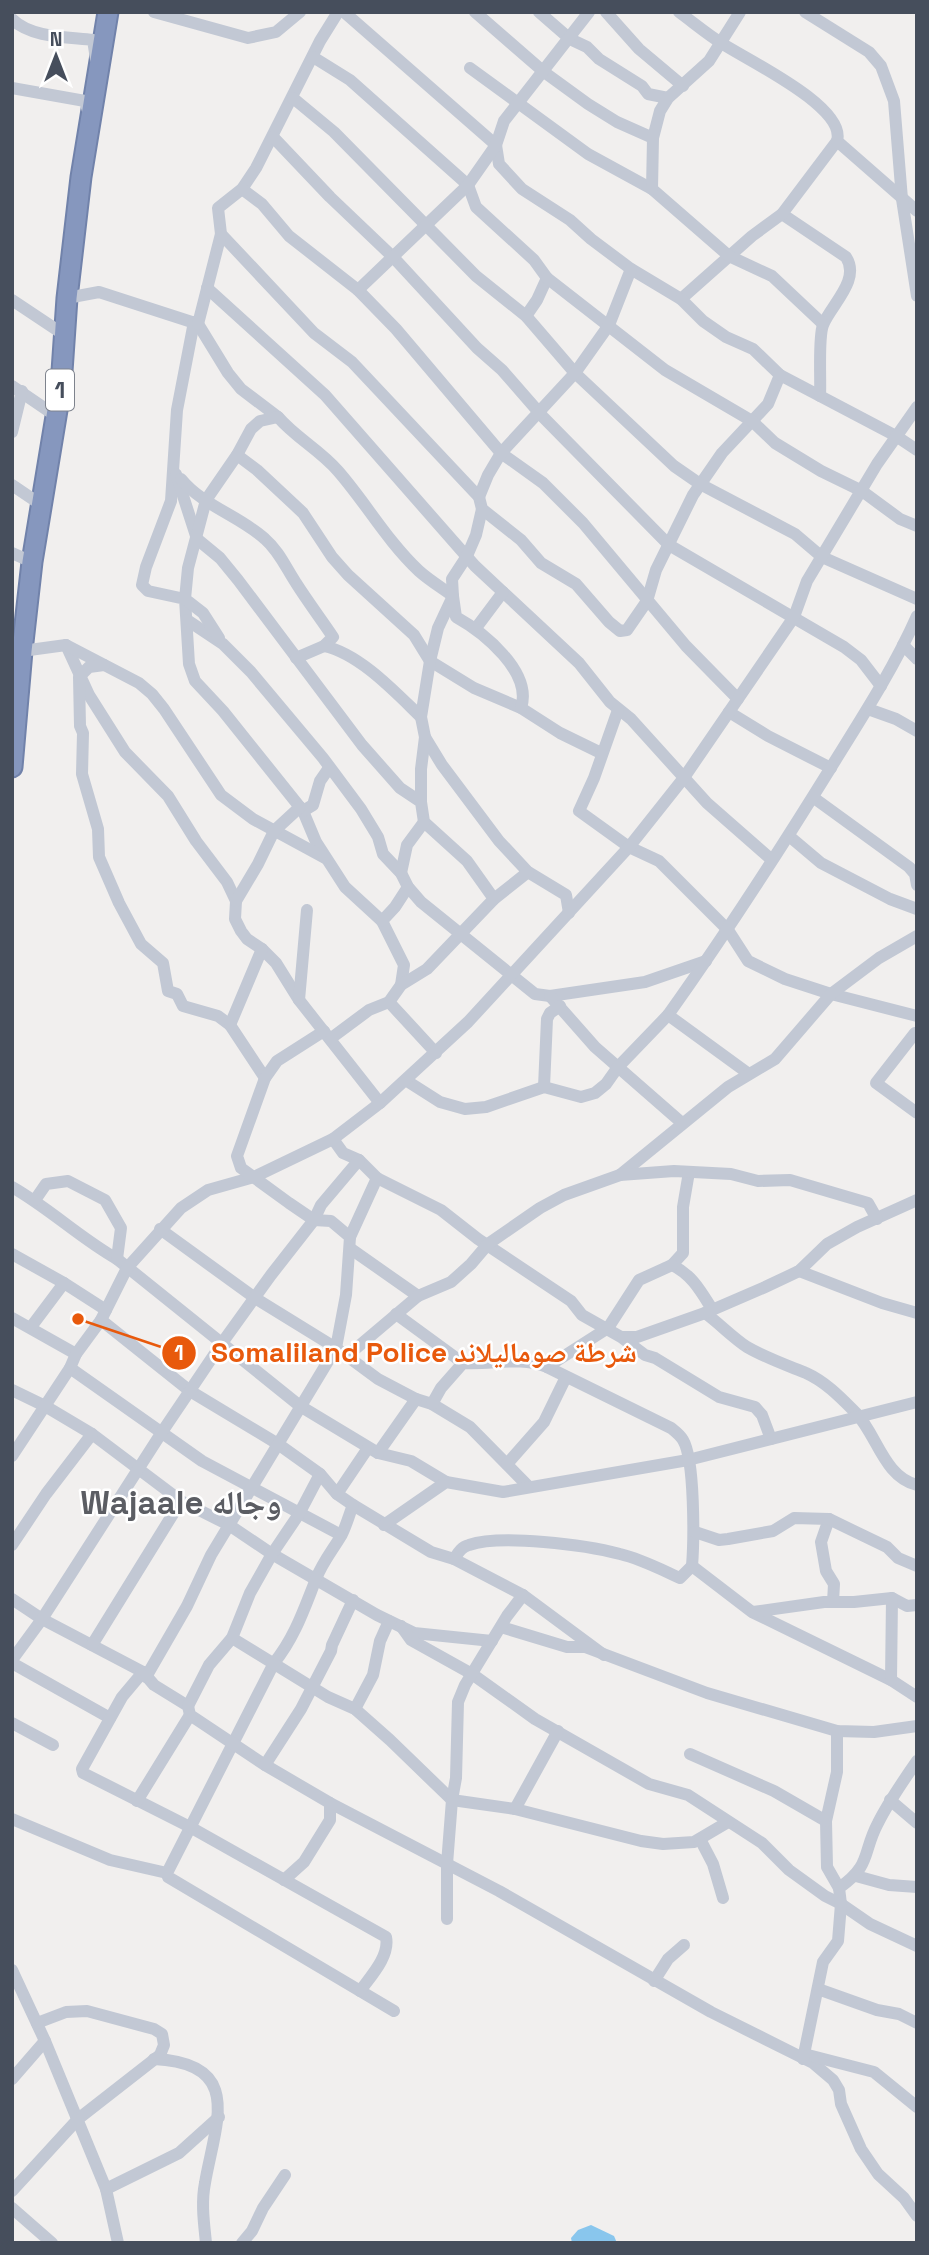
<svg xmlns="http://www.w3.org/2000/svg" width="929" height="2255" font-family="'Space Grotesk','Noto Naskh Arabic',sans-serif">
  <rect width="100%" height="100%" fill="#f1efee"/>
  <path fill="#89c6ed" d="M591 2225 614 2236 617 2243H572L571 2238 578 2230Z"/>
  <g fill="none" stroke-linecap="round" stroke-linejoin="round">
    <g stroke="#7182aa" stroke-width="23">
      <path id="highway" d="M12 767 22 651 32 562 61 386 67 298 81 177 108 12"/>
    </g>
    <g stroke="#c2c8d4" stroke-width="12">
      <path d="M154 12 248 38 276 32 300 12"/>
      <path d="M338 12 320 41 256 168 242 189 218 208 221 234 314 333 352 362 479 497 482 509 521 540 541 563 576 584 609 622 620 631 627 630 647 601 656 570 693 495 722 453 768 404 780 375 820 396C821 379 818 338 823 325 831 305 861 280 846 257L782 214"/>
      <path d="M344 12 496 145 499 164 522 189 570 220 591 239 631 269 681 299 752 236 782 214 837 141"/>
      <path d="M475 12 544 72 588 104 617 122 653 138"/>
      <path d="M539 12 570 39 587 47 599 59 642 86 648 94 668 98"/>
      <path d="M606 12 639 49 683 86"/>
      <path d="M679 12C694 23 708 35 723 44 747 60 847 107 837 141L917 211"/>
      <path d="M805 12 869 52 881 66 894 101 902 199 917 296"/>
      <path d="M12 19C31 38 68 37 93 40L96 59"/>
      <path d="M313 57 350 80 468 185 476 207 534 260 547 278 537 300 526 316"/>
      <path d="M470 68 588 154 652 189 729 256 772 276 823 324"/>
      <path d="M12 88 85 101 89 114"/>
      <path d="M293 98 334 132 476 276 526 316 575 373 674 466 700 484 795 534 822 557 917 599"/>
      <path d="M273 137 330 197 393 257 477 348 502 370 543 417 669 545 844 647 861 660 881 686"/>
      <path d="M242 189 262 204 289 236 358 290 396 329 501 453 543 483 583 523 686 646 738 699"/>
      <path d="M652 189 653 138 660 111 668 98 709 61 740 12"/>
      <path d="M547 278 665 370 752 421 775 443 821 471 862 491 900 519 917 526"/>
      <path d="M207 288 325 395 475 566 579 663 610 702 631 719 707 803 772 860"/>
      <path d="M358 290 468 185 496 145 504 121 589 12"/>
      <path d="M67 298 99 292 198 324 228 373 241 389 278 417"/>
      <path d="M681 299 703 321 726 337 753 349 780 375"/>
      <path d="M12 300 66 336"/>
      <path d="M194 322 177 410 171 501 146 567 142 585 148 591 185 599 189 664 195 681 223 711 303 811 316 842 345 887 382 921 404 965 401 985"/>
      <path d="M198 324 221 234"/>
      <path d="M12 386 56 416"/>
      <path d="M820 396 896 436 917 450"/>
      <path d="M12 432 22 391"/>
      <path d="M237 455 257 470 303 513 332 557 348 575 414 635 430 661 474 688 521 708 560 733 601 753"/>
      <path d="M176 474 197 539 220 558 238 580 362 745 400 788 421 802 424 822 467 861 494 899"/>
      <path d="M181 479C203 506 240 516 265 539 279 551 286 568 296 583 308 602 321 619 333 637L324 646 296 658"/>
      <path d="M12 485 43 506"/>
      <path d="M479 497 488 475 501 453 575 373 609 325 631 269"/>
      <path d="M12 553 32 562"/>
      <path d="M187 620 223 644 251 672 323 758 361 809 378 837 383 854 401 873 408 887 421 902 535 994 550 996 645 982 706 961"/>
      <path d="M476 628 503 592"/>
      <path d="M219 638 203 613 185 599 188 568 206 500 237 455 251 429 260 421 278 417C296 438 320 450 338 471 366 503 387 541 419 571 429 580 442 588 453 596L456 617C483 632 533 672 521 708"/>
      <path d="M66 645 89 695 125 752 168 796 196 841 227 882 236 901 235 919 241 931 247 939 262 949 276 963 299 1000 380 1103"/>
      <path d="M903 645 917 659"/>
      <path d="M324 646C360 654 395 692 421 717"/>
      <path d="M22 651 66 645 139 683 152 694 164 709 221 795 253 819 325 858"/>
      <path d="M104 665 89 667 79 677 80 726 83 733 82 774 98 829 99 857 119 903 141 944 163 963 168 991 177 994 183 1006 218 1016 230 1025 265 1078"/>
      <path d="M868 709 896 719 917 731"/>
      <path d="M618 710 594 778 579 811 629 847 659 861 728 930 748 961 785 979 831 994 917 1016"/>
      <path d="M729 712 768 736 831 768"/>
      <path d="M425 737 442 765 499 841 528 872 566 895 569 913"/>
      <path d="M814 798 909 867 915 874 917 885"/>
      <path d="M421 802V769L425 737 421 717 430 661 438 628 453 596 452 579 467 556 476 535 482 509"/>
      <path d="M303 811 313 805 320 781 329 768"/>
      <path d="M789 836 821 863 890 899 917 909"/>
      <path d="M401 873 407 845 424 822"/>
      <path d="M236 901 258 864 274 831 300 807"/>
      <path d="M382 921 395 907 408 887"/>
      <path d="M550 996 595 1047 682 1123"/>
      <path d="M299 1000 307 910"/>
      <path d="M389 1002 436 1053"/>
      <path d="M230 1025 262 949"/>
      <path d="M915 1033 876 1083 917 1113"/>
      <path d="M330 1039 369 1010 389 1002 401 985 427 969 494 899 528 872"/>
      <path d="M749 1074 668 1015C725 935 778 853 830 769 861 719 893 670 917 616"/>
      <path d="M407 1081 440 1102 465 1109 486 1107 544 1087 581 1097 595 1093 606 1084 618 1067 668 1015"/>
      <path d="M544 1087 547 1019 550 1013 560 1006"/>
      <path d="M333 1139 343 1153 359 1160 377 1178 441 1210 478 1239 571 1301 582 1315 621 1337 645 1355 655 1358 719 1397 755 1407 762 1415 771 1439"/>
      <path d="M689 1172 683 1207V1253L672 1265C692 1275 700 1290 712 1309"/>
      <path d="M620 1175 728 1087 775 1059 831 994 879 958 917 936"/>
      <path d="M12 1187C49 1208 80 1238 117 1259L300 1406 378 1453 411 1461 446 1482"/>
      <path d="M35 1200 46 1184 68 1181 105 1200 121 1228 117 1259"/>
      <path d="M160 1229 255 1298 336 1348 378 1379 416 1399 432 1404 470 1427 529 1487"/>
      <path d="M350 1237 377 1178"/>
      <path d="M351 1249 418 1296"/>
      <path d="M12 1254 64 1283 106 1310"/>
      <path d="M799 1271 882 1303 917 1313"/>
      <path d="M705 1313C720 1324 732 1337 747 1347 766 1358 786 1365 806 1373 826 1382 841 1398 856 1413 877 1435 884 1477 917 1485"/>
      <path d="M396 1314 463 1363"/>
      <path d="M12 1318 76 1354"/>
      <path d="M101 1320 190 1391 278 1444 320 1474 337 1494 353 1505 431 1552 454 1559 523 1595 604 1655"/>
      <path d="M31 1327 64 1283"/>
      <path d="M623 1337H637L705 1313 763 1288 799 1271 827 1244 857 1227 917 1200"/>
      <path d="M347 1356 418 1296 451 1282 471 1264 488 1244 540 1208 564 1195 620 1175 674 1171 731 1174 758 1181 790 1180 868 1203 877 1219"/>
      <path d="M547 1367 671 1428C676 1432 680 1435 683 1440 695 1460 694 1541 692 1566"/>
      <path d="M70 1368 202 1461 341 1535"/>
      <path d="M12 1390 45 1406 92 1434 181 1501 229 1525 272 1554 377 1615 414 1633 492 1641"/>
      <path d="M432 1404 441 1388 463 1363C493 1365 519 1356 547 1367L608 1328 639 1280 672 1265"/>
      <path d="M378 1453 416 1399"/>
      <path d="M12 1456 70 1368 76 1354 101 1320 127 1268 181 1208 208 1190 254 1177 333 1139 380 1103 468 1022 629 847 683 779 794 617 807 581 877 464 917 407"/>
      <path d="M507 1464 544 1422 566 1377"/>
      <path d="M337 1494 368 1448"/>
      <path d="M353 1505C349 1515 346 1527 341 1536 332 1551 322 1563 316 1579 304 1609 295 1637 274 1663L167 1873 168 1877 394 2011"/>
      <path d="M829 1519 821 1542 826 1571 834 1584 833 1602"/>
      <path d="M384 1525 446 1482 503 1492 688 1460 917 1402"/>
      <path d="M695 1532 719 1540 728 1539 773 1531 794 1518 829 1519 887 1547 898 1558 917 1566"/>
      <path d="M12 1545 46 1494 92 1434"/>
      <path d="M454 1559C458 1553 461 1547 469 1545 501 1534 586 1545 620 1554 641 1559 660 1569 680 1578L692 1566 752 1612 891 1680 917 1697"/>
      <path d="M12 1599 42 1619 143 1672 154 1685 188 1706 190 1715 265 1765 330 1803 499 1891 711 2012 813 2063 833 2080 839 2090 841 2104 861 2149 878 2174 904 2198 917 2216"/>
      <path d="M753 1612 824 1602H854L892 1598 907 1606 917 1605"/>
      <path d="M401 1626 411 1640 472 1674 535 1719 649 1784 688 1795 762 1843 789 1870 825 1896 841 1904 870 1924 917 1946"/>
      <path d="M501 1627 567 1647H585L707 1693 837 1731 874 1732 917 1726"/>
      <path d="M232 1638 328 1697 355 1709 390 1740 452 1800 515 1809 641 1841 663 1844 694 1842 728 1822"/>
      <path d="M92 1645 181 1501"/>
      <path d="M12 1660 42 1619 162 1432 222 1343 271 1275 314 1220 321 1205 359 1160"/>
      <path d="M12 1663 110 1718"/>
      <path d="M143 1672 122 1697 82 1769 83 1773 190 1827 386 1937C390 1956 371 1976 360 1991"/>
      <path d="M146 1677 187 1606 211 1555 336 1348 346 1295 350 1237 331 1221 314 1220 289 1203 241 1168 237 1156 265 1078 277 1061 324 1031"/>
      <path d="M891 1680 892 1598"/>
      <path d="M188 1706 209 1665 232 1638 250 1593 272 1554 299 1514 320 1474"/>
      <path d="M355 1709 373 1675 380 1641 389 1621"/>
      <path d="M12 1723 53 1745"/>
      <path d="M837 1731V1772L826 1821 827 1867 839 1888"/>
      <path d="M690 1754 774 1791 826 1821"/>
      <path d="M265 1765 301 1709 331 1651 332 1645 353 1600"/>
      <path d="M890 1800 917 1823"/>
      <path d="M137 1801 190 1715"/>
      <path d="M515 1809 558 1731"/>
      <path d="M12 1819 110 1860 167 1873"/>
      <path d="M700 1839 713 1864 723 1898"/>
      <path d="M856 1876 889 1885 917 1887"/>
      <path d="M284 1880 304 1862 330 1820V1803"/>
      <path d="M447 1919V1864L452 1800 456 1778 458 1702 465 1685 507 1616 523 1595"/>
      <path d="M12 1970 45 2041 106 2189 118 2243"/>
      <path d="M654 1981 668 1959 684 1945"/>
      <path d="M818 1989 877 2010 899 2014 917 2023"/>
      <path d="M808 2055 874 2072 917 2107"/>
      <path d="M154 2059C245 2063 215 2124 205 2183 201 2203 204 2223 206 2243"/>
      <path d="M803 2059 823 1962 838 1941 841 1904 839 1888C872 1865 862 1853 878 1823 889 1801 903 1781 917 1761"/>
      <path d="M12 2079 45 2041"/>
      <path d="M106 2189 179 2153 219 2117"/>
      <path d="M12 2191 78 2119 160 2055 164 2045 162 2034 154 2029 87 2011 66 2012 37 2023"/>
      <path d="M12 2208 52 2243"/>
      <path d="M242 2243 252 2231 263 2208 285 2175"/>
    </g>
    <use href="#highway" stroke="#8697be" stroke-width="19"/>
  </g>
  <g text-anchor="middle" stroke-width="5" stroke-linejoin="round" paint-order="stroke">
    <rect fill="#fff" stroke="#7e838d" stroke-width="2" x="46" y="369.5" width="28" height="41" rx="5"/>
    <g font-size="24" font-weight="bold" fill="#464e5c">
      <text x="60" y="398">1</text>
    </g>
    <g font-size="33" font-weight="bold" fill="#5b5d63" stroke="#fff">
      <text x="181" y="1514">Wajaale وجاله</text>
    </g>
  </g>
  <path fill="none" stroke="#e8590c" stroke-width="2.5" d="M78 1319L179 1353"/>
  <g fill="#e8590c" stroke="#fff" stroke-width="2.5">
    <circle cx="78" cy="1319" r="7"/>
    <circle cx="179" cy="1353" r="18"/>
  </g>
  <g font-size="21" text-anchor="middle" font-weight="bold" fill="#fff">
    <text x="179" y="1360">1</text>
  </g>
  <g font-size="28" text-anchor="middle" font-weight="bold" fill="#e8590c" stroke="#fff" stroke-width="5" stroke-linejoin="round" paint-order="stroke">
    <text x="424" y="1362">Somaliland Police شرطة صوماليلاند</text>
  </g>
  <rect width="929" height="2255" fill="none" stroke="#464e5c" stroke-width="28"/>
  <g transform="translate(56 56)" stroke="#ffffff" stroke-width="5" paint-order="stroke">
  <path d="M0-5L12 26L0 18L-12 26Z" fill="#464e5c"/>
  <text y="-10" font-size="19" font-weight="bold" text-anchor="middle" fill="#464e5c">N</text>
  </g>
</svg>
